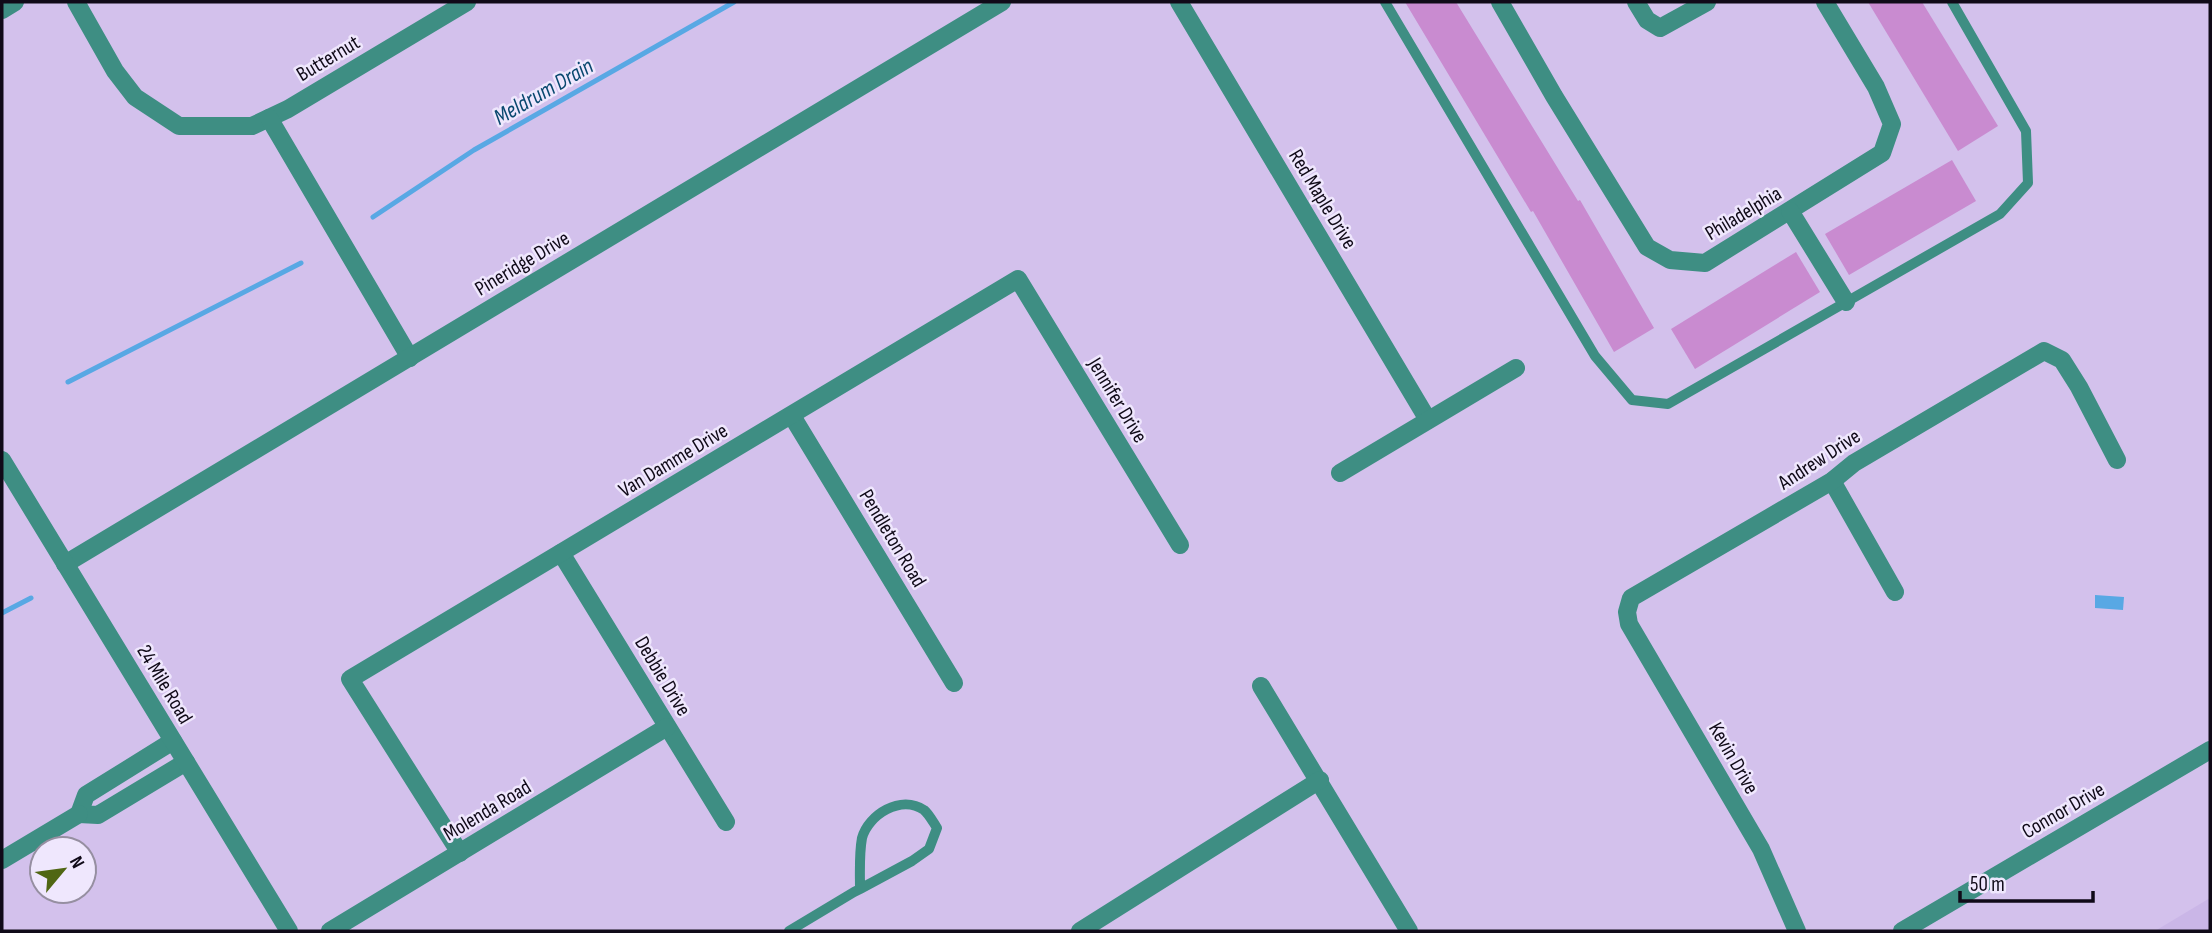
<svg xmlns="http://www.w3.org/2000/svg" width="2212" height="933" font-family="'Sofia Sans Condensed',sans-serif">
  <rect width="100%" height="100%" fill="#d3c1ec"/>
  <path fill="#cab6e7" d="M2210 898V931H2155Z"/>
  <path fill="#58a8e4" d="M2095 595 2124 597 2123 610 2095 608Z"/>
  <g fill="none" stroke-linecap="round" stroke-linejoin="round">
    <g stroke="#58a8e4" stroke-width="5">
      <path d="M373 217 474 150 734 2"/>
      <path d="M68 382 301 263"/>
      <path d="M2 613 31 598"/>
    </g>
  </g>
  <g fill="#c98bd0">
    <path d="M1405 2H1456L1578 201 1580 200 1654 328 1614 352 1533 211 1531 212Z"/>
    <path d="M1868 2H1922L1998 126 1958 151Z"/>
    <path d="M1952 160 1976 201 1849 275 1825 234Z"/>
    <path d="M1796 252 1820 292 1695 369 1671 329Z"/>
  </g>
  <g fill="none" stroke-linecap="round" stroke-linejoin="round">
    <g stroke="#3e8e83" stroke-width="10">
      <path d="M1385 2 1595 356 1632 400 1668 404 2000 214 2028 183 2026 131 1952 2"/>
      <path d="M789 931 854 892 860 889 912 861 929 849 937 828C933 822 929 814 924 810 901 794 868 815 862 838 859 854 860 873 860 889"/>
    </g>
    <g stroke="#3e8e83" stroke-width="18">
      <path d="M76 2 115 71 135 97 179 126H252L288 109 467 2"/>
      <path d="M1179 2 1428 420"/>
      <path d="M1500 2 1554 96 1647 247 1670 260 1705 263 1882 153 1892 124 1876 87 1825 2"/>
      <path d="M1636 2 1647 20 1660 28 1707 2"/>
      <path d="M2 10 15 2"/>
      <path d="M269 118 410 358"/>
      <path d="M1790 211 1846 302"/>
      <path d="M792 416 954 683"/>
      <path d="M1340 473 1516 368"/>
      <path d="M1832 481 1895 592"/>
      <path d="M561 553 726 822"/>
      <path d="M65 564 1002 2"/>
      <path d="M1261 686 1409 931"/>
      <path d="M173 741 86 795 79 814 98 815 186 762"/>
      <path d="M460 853 350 679 1018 279 1180 545"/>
      <path d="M2 860 79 814"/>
      <path d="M330 931 667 727"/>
      <path d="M1080 931 1320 780"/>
      <path d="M1797 931 1761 849 1629 624 1627 612 1631 598 1832 481 1854 463 2044 351 2062 360 2079 387 2117 460"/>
      <path d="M1902 931 2210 750"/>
    </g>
    <path stroke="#3e8e83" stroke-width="18" d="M2 460 289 931"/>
  </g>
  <g text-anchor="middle" stroke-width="5" stroke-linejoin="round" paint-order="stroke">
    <g font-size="21" fill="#100a18" stroke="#efe7fd">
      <text transform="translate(328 58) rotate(-31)" y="7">Butternut</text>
      <text transform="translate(1323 199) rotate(59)" y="7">Red Maple Drive</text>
      <text transform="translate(1743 213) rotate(-31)" y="7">Philadelphia</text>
      <text transform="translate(522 263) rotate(-31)" y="7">Pineridge Drive</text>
      <text transform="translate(1118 400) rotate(59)" y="7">Jennifer Drive</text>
      <text transform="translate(1819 459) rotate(-33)" y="7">Andrew Drive</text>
      <text transform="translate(673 460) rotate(-31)" y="7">Van Damme Drive</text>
      <text transform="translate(893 538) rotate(59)" y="7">Pendleton Road</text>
      <text transform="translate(663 676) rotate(59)" y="7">Debbie Drive</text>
      <text transform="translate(165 684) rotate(59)" y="7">24 Mile Road</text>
      <text transform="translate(1734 758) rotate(60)" y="7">Kevin Drive</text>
      <text transform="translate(487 810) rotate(-31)" y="7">Molenda Road</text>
      <text transform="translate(2063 810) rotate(-30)" y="7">Connor Drive</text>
    </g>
    <g font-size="23" font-style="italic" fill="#09486f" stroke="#efe7fd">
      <text transform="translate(543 91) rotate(-30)" y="8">Meldrum Drain</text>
    </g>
  </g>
  <rect width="2212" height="933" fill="none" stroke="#100a18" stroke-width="7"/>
  <g transform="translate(63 870) rotate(61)"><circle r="33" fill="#efe7fd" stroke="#968fa1" stroke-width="2"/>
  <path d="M0-5L12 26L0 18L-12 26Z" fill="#506613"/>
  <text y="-10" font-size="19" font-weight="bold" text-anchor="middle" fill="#100a18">N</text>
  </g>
  <path d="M1960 891v10h133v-10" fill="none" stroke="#100a18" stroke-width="3.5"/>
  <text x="1970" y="891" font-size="21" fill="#100a18" stroke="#efe7fd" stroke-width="5" paint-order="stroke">50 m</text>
</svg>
